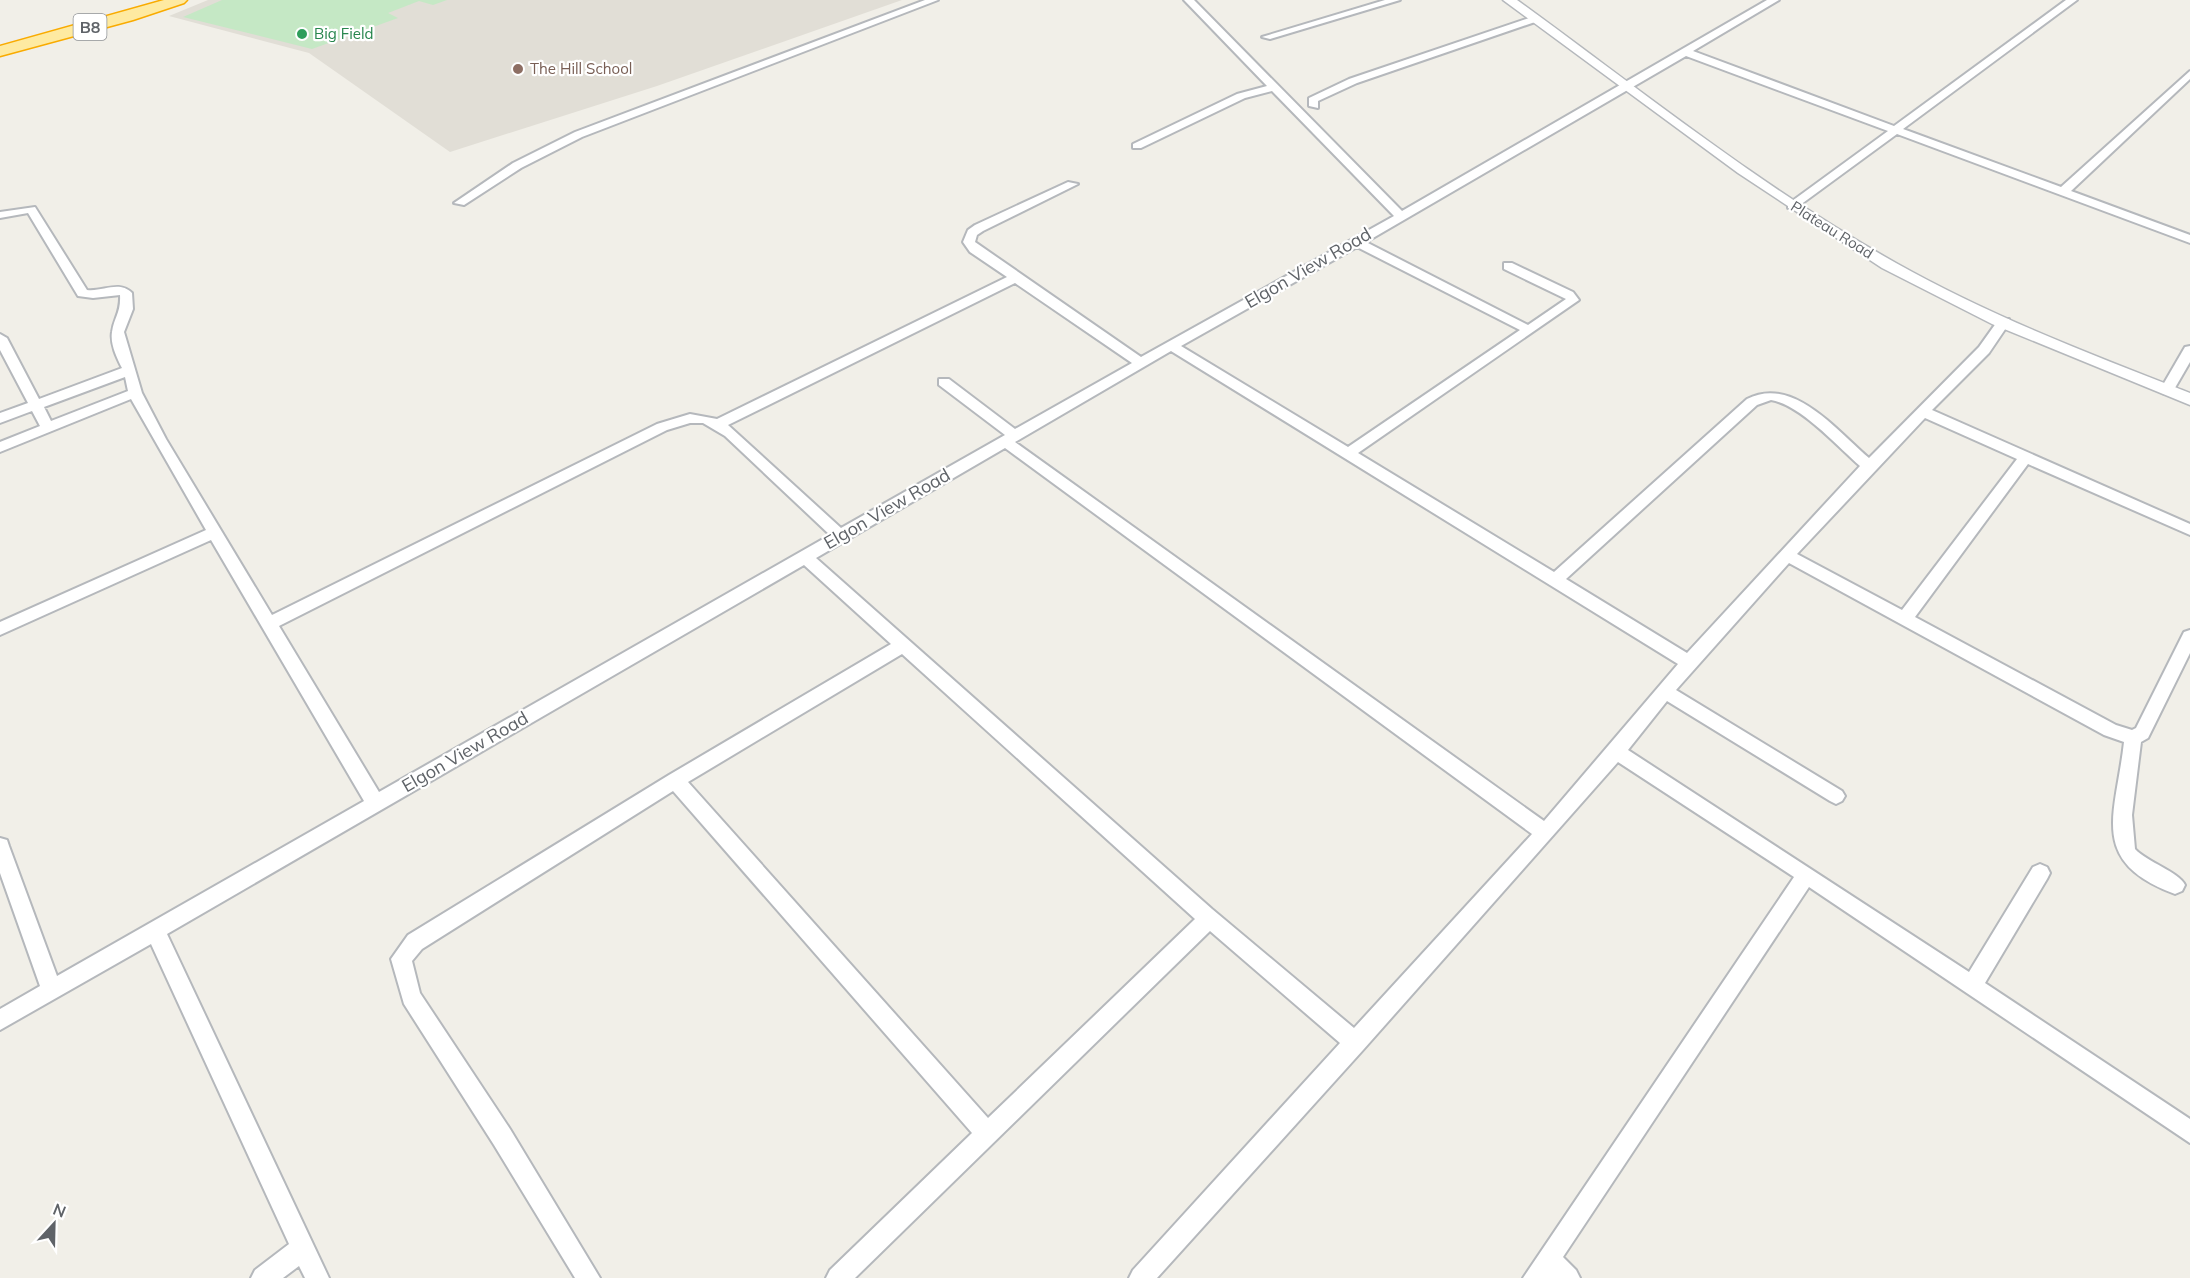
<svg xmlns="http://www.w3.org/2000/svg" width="2190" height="1278" font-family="Mulish,sans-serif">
  <rect width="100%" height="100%" fill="#f1efe8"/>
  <path fill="#e1ded6" d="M208 0H902L657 86 450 152 309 53 169 16Z"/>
  <path fill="#c5e8c5" d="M222 0H447L433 5 419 1 388 13 398 18 312 49 183 17Z"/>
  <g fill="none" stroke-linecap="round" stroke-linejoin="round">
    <g stroke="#b5b8bc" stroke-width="4">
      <g id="minor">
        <path d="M925 0H938L582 137 521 168 464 205 454 203 513 163 575 132Z"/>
        <path d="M1184 0H1194L1402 211 1767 0H1779L1693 51 1894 126 2066 0H2077L1903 129 2061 187 2190 71V79L2071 191 2190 235V243L1897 134 1796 208H1788V204L1888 131 1686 56 1366 242 1528 325 1566 299 1504 269V263H1512L1573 292 1579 300 1358 453 1554 572 1747 399C1793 375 1837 431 1869 458L1979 347 1999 319H2009L2010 322 1989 353 1932 410 2190 524V535L2028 464 1915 617 2116 725 2132 730 2136 728 2184 632 2190 630V653L2148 738 2141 742 2132 815 2135 849C2147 862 2179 872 2185 885L2182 891 2175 894C2087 861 2116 815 2124 742L2104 735 1789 563 1676 690 1842 791 1845 796 1842 801 1836 804 1830 801 1667 701 1628 750 1969 972 2033 867 2040 864 2047 867 2050 873 2047 879 1985 983 2190 1119V1143L1809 887 1563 1257 1576 1270 1580 1278H1523L1794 877 1618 762 1363 1050 1157 1278H1129L1133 1270 1340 1043 1210 931 855 1278H826L830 1270 972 1133 673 791 422 949 412 961 420 993 510 1129 600 1278H575L494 1145 404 1004 391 959 408 935 669 775 891 644 804 565 167 934 329 1278H305L299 1266 283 1278H251L255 1270 289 1244 151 944 0 1030V1009L40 986 0 873V838L7 840 9 846 57 976 364 801 211 540 0 635V622L206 530 131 399 0 452V442L40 426 32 411 0 423V413L28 403 0 350V334L7 338 39 399 122 368C117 358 110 344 112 332 114 317 121 313 120 295L93 298 78 296 28 213 0 218V212L35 207 87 290C103 292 119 280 132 293L133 309 124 332 142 393 166 439 272 615 657 424 690 414 717 419 1007 277 970 252 963 242 968 230 975 225 1068 182 1078 184 983 231 977 235 975 242 1141 357 1394 216 1272 91 1245 98 1141 148H1133V144L1237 94 1267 86ZM1357 247 1520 330 1348 447 1181 346ZM1015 283 1132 363 1015 429 949 379H939V385L1005 435 841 528 728 425ZM1171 351 1678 664 1544 821 1015 442ZM125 377 128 391 51 421 44 407ZM1771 400C1801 405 1838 447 1860 466L1687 653 1566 579 1757 405ZM1925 418 2017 459 1902 610 1797 554ZM703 423 725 436 830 535 379 792 279 626 667 430 690 423ZM1005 448 1532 834 1354 1028 1212 909 816 558ZM902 654 1195 919 988 1118 688 782Z"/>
        <path d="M1385 0H1400L1270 39 1262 37Z"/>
        <path d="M1535 16 1540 19 1538 21 1357 83 1318 101V108L1309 106V98L1349 79Z"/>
        <path d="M2190 346V362L2172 393 2167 394 2162 393 2160 390 2185 347Z"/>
      </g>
    </g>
    <g stroke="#b5b8bc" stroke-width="3">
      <path id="tertiary" d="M1503 0H1517C1641 90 1762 188 1896 263 1990 316 2090 354 2190 393V405L1992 324 1882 268 1738 173Z"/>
    </g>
    <g stroke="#f9ab00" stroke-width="3">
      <path id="trunk" d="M164 0H187L184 3 133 20 0 56V46Z"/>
    </g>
    <use href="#minor" fill="#fff" fill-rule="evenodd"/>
    <use href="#tertiary" fill="#fff" fill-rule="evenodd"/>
    <use href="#trunk" fill="#feeaa1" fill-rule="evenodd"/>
  </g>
  <circle fill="#2e9e5b" stroke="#fff" stroke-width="2" cx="302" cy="34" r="6"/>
  <circle fill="#8d6e63" stroke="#fff" stroke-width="2" cx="518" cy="69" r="6"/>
  <g text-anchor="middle" stroke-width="4.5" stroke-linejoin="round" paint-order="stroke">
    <g font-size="15" fill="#27864d" stroke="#fff" text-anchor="start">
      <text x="314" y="39">Big Field</text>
    </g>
    <g font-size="15" fill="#785e54" stroke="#fff" text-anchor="start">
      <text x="530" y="74">The Hill School</text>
    </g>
    <g font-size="15" fill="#5f6368" stroke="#fff">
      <text transform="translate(1832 230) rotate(32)" y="5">Plateau Road</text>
    </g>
    <rect fill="#fff" stroke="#8f9295" stroke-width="1.5" x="73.5" y="14" width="33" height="26" rx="4.5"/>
    <g font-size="16" font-weight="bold" fill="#5f6368">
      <text x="90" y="33">B8</text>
    </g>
    <g font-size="18" fill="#5f6368" stroke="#fff">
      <text transform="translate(1308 268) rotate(-30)" y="6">Elgon View Road</text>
      <text transform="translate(887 509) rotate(-30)" y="6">Elgon View Road</text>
      <text transform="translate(465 752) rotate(-30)" y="6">Elgon View Road</text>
    </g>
  </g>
  <g transform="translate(54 1224) rotate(22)" stroke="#ffffff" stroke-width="4.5" paint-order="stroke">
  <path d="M0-4.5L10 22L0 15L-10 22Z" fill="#5f6368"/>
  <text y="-9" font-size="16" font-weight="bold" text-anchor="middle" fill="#5f6368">N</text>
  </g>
</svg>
